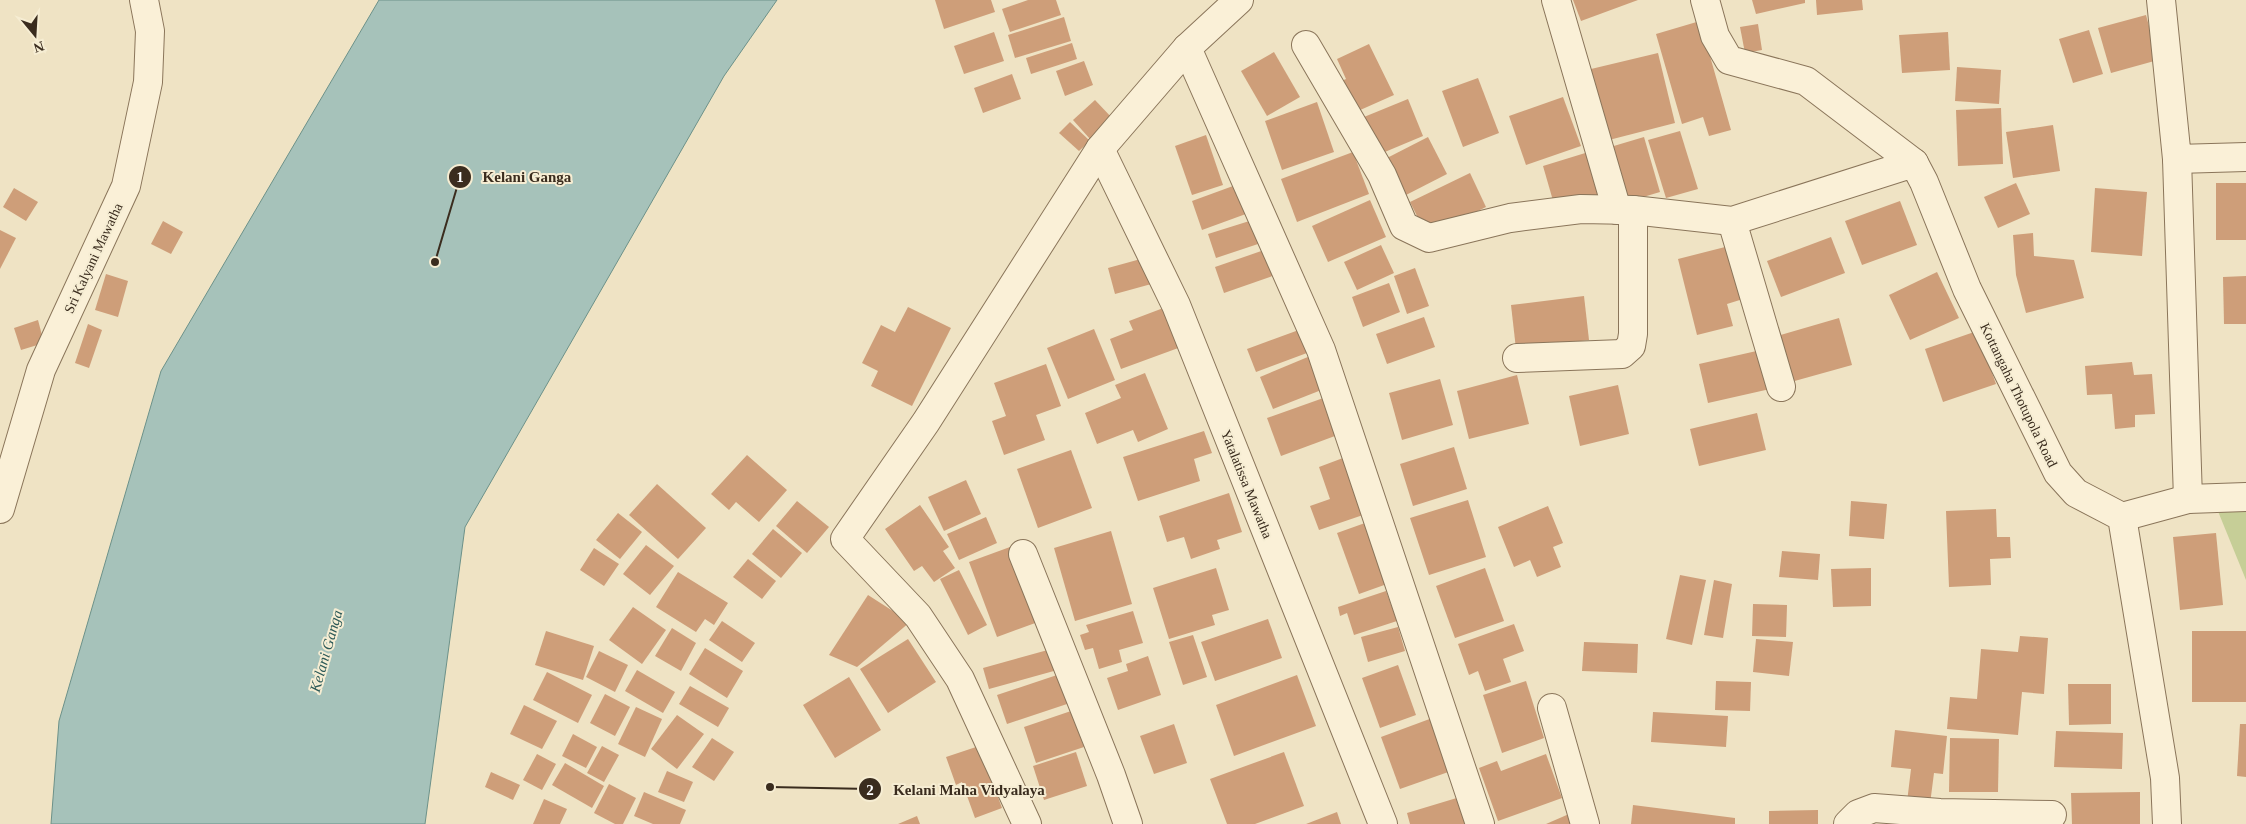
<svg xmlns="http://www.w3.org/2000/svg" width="2246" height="824" font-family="Georgia,serif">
  <rect width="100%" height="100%" fill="#efe3c4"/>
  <path fill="#c6ce97" d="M2246 497V580L2213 499Z"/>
  <path fill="#a6c2ba" stroke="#6c9189" d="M379 0H777L724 76 465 527 425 824H51L59 721 161 371Z"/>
  <g fill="#ce9e79">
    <path d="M935 0H991L995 12 944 29Z"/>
    <path d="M1028 0H1056L1061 15 1010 32 1002 9Z"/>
    <path d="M1573 0H1638L1581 21Z"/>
    <path d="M1752 0H1805V3L1756 14Z"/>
    <path d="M1816 0H1862L1863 10 1817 15Z"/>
    <path d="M2146 15 2158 60 2111 73 2098 28Z"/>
    <path d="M1064 17 1071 41 1015 58 1008 35Z"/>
    <path d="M1700 21 1731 130 1709 136 1703 117 1682 124 1656 34Z"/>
    <path d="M1758 24 1762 50 1745 53 1740 27Z"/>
    <path d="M2089 30 2103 74 2073 83 2059 39Z"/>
    <path d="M994 32 1004 61 964 74 954 46Z"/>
    <path d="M1948 32 1950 70 1902 73 1899 35Z"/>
    <path d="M1072 43 1077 59 1031 74 1026 58Z"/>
    <path d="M1369 44 1394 95 1349 115 1335 84 1346 79 1337 59Z"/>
    <path d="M1274 52 1300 97 1267 116 1241 71Z"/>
    <path d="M1658 53 1675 123 1609 140 1591 69Z"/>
    <path d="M1084 61 1093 85 1065 96 1056 71Z"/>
    <path d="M1957 67 2001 70 1999 104 1955 101Z"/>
    <path d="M1012 74 1021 99 983 113 974 88Z"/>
    <path d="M1478 78 1499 133 1463 147 1442 91Z"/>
    <path d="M1563 97 1581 146 1526 165 1509 116Z"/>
    <path d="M1408 99 1423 136 1380 154 1364 117Z"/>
    <path d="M1095 100 1113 119 1090 139 1073 120Z"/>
    <path d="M1317 102 1334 152 1282 170 1265 121Z"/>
    <path d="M2001 108 2003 164 1958 166 1956 110Z"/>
    <path d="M1070 122 1090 141 1079 151 1059 133Z"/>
    <path d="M2053 125 2060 171 2013 178 2006 132Z"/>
    <path d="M1680 131 1698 189 1666 198 1648 140Z"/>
    <path d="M1206 135 1223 185 1192 195 1175 146Z"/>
    <path d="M1428 137 1447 174 1406 195 1387 158Z"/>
    <path d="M1644 137 1660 192 1623 203 1607 148Z"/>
    <path d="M1595 150 1609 195 1556 211 1543 166Z"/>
    <path d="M1353 152 1369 194 1297 222 1281 179Z"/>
    <path d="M1470 173 1486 207 1427 236 1410 202Z"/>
    <path d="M1244 182 1254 211 1202 230 1192 201Z"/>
    <path d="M2016 183 2030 214 1998 228 1984 197Z"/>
    <rect x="2216" y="183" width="30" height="57"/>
    <path d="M14 188 38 202 26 221 3 207Z"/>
    <path d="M2095 188 2147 192 2142 256 2091 252Z"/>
    <path d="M1370 200 1386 237 1328 262 1312 226Z"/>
    <path d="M1900 201 1917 245 1862 265 1845 221Z"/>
    <path d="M1259 218 1267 241 1216 258 1208 234Z"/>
    <path d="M163 221 183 232 171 254 151 244Z"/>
    <path d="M0 230 16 238 0 269Z"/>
    <path d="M2033 233 2034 256 2074 260 2084 298 2026 313 2016 275 2013 235Z"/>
    <path d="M1831 237 1845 273 1781 297 1767 261Z"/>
    <path d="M1381 245 1394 273 1357 290 1344 262Z"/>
    <path d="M1729 246 1743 299 1727 304 1733 326 1697 335 1678 259Z"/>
    <path d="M1273 247 1281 273 1224 293 1215 267Z"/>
    <path d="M1148 257 1155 283 1115 294 1108 268Z"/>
    <path d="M1415 268 1429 306 1407 314 1394 276Z"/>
    <path d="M1937 272 1959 318 1910 340 1889 295Z"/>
    <path d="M106 274 128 281 118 317 95 310Z"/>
    <path d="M2246 276V324H2224L2223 277Z"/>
    <path d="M1389 283 1400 312 1363 327 1352 297Z"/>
    <path d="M1584 296 1589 340 1516 349 1511 305Z"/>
    <path d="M908 307 951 328 912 406 871 386 878 371 862 363 881 325 895 332Z"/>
    <path d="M1166 307 1181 347 1121 369 1110 339 1133 330 1129 321Z"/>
    <path d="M1424 317 1435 347 1387 364 1376 334Z"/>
    <path d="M1839 318 1852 365 1791 382 1777 336Z"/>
    <path d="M38 320 44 343 21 350 14 328Z"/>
    <path d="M88 324 102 330 89 368 75 363Z"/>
    <path d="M1307 327 1315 350 1256 372 1247 349Z"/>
    <path d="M1094 329 1115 380 1068 399 1047 348Z"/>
    <path d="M1977 331 1996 384 1943 402 1925 349Z"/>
    <path d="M1761 350 1770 389 1708 403 1699 364Z"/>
    <path d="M1315 354 1329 387 1273 409 1260 377Z"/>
    <path d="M2132 362 2134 375 2152 374 2155 414 2135 415V427L2115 429 2112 394 2087 395 2085 366Z"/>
    <path d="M1046 364 1061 406 1036 415 1045 440 1004 455 992 421 1006 416 994 383Z"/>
    <path d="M1145 373 1168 429 1138 442 1133 430 1097 444 1085 413 1121 398 1115 385Z"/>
    <path d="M1517 375 1529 424 1469 439 1457 391Z"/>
    <path d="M1440 379 1453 425 1402 440 1389 393Z"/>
    <path d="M1618 385 1629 434 1580 446 1569 396Z"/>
    <path d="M1329 396 1343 433 1281 456 1267 418Z"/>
    <path d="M1757 413 1766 450 1699 466 1690 429Z"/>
    <path d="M1204 431 1212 453 1194 459 1200 481 1138 501 1123 457Z"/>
    <path d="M1454 447 1467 489 1413 506 1400 464Z"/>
    <path d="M1071 450 1092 508 1038 528 1017 469Z"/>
    <path d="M747 455 787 490 759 522 736 502 729 510 711 494Z"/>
    <path d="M1343 458 1363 515 1319 530 1310 506 1330 499 1319 467Z"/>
    <path d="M966 480 981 514 944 531 928 497Z"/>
    <path d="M657 484 706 528 678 559 629 515Z"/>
    <path d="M1229 493 1242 532 1217 540 1220 549 1191 559 1184 537 1167 542 1159 516Z"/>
    <path d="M1468 500 1486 557 1429 575 1410 518Z"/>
    <path d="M797 501 829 527 807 553 776 526Z"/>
    <path d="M1851 501 1887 504 1884 539 1849 536Z"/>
    <path d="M920 505 949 547 943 551 955 568 934 582 922 566 914 571 885 529Z"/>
    <path d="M1548 506 1563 543 1553 547 1561 567 1537 577 1530 560 1514 567 1498 527Z"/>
    <path d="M1996 509 1997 537H2010L2011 558 1990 559 1991 585 1949 587 1946 511Z"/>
    <path d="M618 513 642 532 620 559 596 540Z"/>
    <path d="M986 517 997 543 959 560 947 534Z"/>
    <path d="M1365 523 1387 584 1359 594 1337 533Z"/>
    <path d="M773 529 802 553 781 578 752 554Z"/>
    <path d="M1111 531 1132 604 1075 621 1054 548Z"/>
    <path d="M2216 533 2223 605 2180 610 2173 537Z"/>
    <path d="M646 545 674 566 650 595 623 574Z"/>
    <path d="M1010 547 1038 622 997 637 969 562Z"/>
    <path d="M594 548 619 564 604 586 580 570Z"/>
    <path d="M1782 551 1820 554 1818 580 1779 577Z"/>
    <path d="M748 559 776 581 762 599 733 577Z"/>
    <path d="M1216 568 1229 610 1212 615 1215 625 1169 639 1153 588Z"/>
    <path d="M1485 568 1504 621 1455 638 1436 586Z"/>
    <path d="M1871 568V606L1833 607 1831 569Z"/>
    <path d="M959 570 987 625 968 635 940 579Z"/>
    <path d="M678 572 728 603 714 625 705 619 696 632 656 607Z"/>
    <path d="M1680 575 1706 580 1692 645 1666 639Z"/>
    <path d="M1714 580 1732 584 1723 638 1704 635Z"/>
    <path d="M1386 591 1397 621 1354 635 1347 613 1340 616 1338 607Z"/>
    <path d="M868 595 910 622 857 667 829 655Z"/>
    <path d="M1753 604 1787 605 1786 637 1752 636Z"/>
    <path d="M633 607 666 630 642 664 609 640Z"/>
    <path d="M1133 611 1143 643 1119 650 1122 662 1099 669 1093 648 1085 650 1080 635 1089 632 1086 625Z"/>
    <path d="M1268 619 1282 658 1215 681 1201 642Z"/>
    <path d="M722 621 755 643 742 662 709 640Z"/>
    <path d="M1514 624 1524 651 1503 659 1511 682 1485 691 1478 671 1469 675 1458 644Z"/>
    <path d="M1398 627 1405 651 1368 662 1361 637Z"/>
    <path d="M672 628 696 643 681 671 655 656Z"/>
    <path d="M546 631 594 646 583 680 535 665Z"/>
    <rect x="2192" y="631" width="54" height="71"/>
    <path d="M1193 635 1207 677 1183 685 1169 642Z"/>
    <path d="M2020 636 2048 638 2044 694 2022 692 2018 735 1947 729 1950 697 1977 699 1981 649 2018 652Z"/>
    <path d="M908 639 936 682 888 713 860 669Z"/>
    <path d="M1756 639 1793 642 1789 676 1753 672Z"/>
    <path d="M1584 642 1638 644 1637 673 1582 671Z"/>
    <path d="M705 648 743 671 727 698 689 674Z"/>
    <path d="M1055 648 1061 669 989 689 983 668Z"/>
    <path d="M599 651 628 665 615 692 586 677Z"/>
    <path d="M1148 656 1161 695 1118 710 1107 678 1128 671 1126 664Z"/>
    <path d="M1398 665 1416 715 1380 728 1362 678Z"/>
    <path d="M637 670 675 692 663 713 625 691Z"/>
    <path d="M547 672 592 695 578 723 533 700Z"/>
    <path d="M1060 674 1070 703 1007 724 997 695Z"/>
    <path d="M1297 675 1316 726 1234 756 1216 705Z"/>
    <path d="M849 677 881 730 835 758 803 705Z"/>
    <path d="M1526 681 1544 738 1502 753 1483 695Z"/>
    <path d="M1716 681 1751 682 1750 711 1715 710Z"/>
    <path d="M2068 684H2111V724L2069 725Z"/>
    <path d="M690 686 729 708 718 727 679 704Z"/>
    <path d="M605 694 630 707 615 736 590 723Z"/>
    <path d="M524 705 557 721 542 749 510 734Z"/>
    <path d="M636 707 662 719 645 757 618 744Z"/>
    <path d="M1071 711 1084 747 1036 763 1024 727Z"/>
    <path d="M1653 712 1728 716 1726 747 1651 742Z"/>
    <path d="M677 715 704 734 677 769 651 749Z"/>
    <path d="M1435 717 1454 770 1400 789 1381 737Z"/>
    <path d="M1174 724 1187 763 1154 774 1140 736Z"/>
    <path d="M2240 724H2246V777L2237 776Z"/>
    <path d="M1895 730 1947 736 1943 774 1934 773 1930 804 1907 802 1911 769 1891 767Z"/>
    <path d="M2056 731 2123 733 2122 769 2054 767Z"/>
    <path d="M573 734 597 747 586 768 562 756Z"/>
    <path d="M712 738 734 752 714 781 692 767Z"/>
    <path d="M1950 738 1999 739 1998 792H1949Z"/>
    <path d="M602 746 619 755 604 782 587 773Z"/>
    <path d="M979 746 1002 808 975 818 962 782 956 785 946 757Z"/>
    <path d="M1076 752 1087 786 1044 800 1033 766Z"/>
    <path d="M1284 752 1304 806 1255 824H1227L1210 779Z"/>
    <path d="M537 754 556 764 542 790 523 780Z"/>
    <path d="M1546 754 1562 798 1498 821 1479 768 1497 761 1501 771Z"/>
    <path d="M565 763 604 786 592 808 552 785Z"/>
    <path d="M667 771 693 782 684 802 658 792Z"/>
    <path d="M491 772 520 785 513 800 485 787Z"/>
    <path d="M609 784 636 798 623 824H615L594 813Z"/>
    <path d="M644 792 686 810 680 824H653L634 816Z"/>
    <path d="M2140 792V824H2072L2071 793Z"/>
    <path d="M1460 797 1468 824H1410L1407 813Z"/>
    <path d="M544 799 567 809 560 824H533Z"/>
    <path d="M1633 805 1735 818V824H1631Z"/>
    <path d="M1818 810V824H1769V811Z"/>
    <path d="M1337 812 1341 824H1306Z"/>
    <path d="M1569 814 1573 824H1546Z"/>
    <path d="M917 816 920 824H898Z"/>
  </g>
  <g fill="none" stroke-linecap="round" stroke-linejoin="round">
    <g stroke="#8a755a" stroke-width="30">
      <g id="minor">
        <path d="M1556 0 1617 210"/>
        <path d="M1705 0 1715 36 1729 60 1806 81 1914 163"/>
        <path d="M2161 0 2177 159 2246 157"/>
        <path d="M1306 45 1382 175 1404 226 1429 238 1510 218 1581 209 1633 210 1732 221 1914 163 1924 182 1967 289 2058 473 2076 493 2122 517 2165 778 2167 824"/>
        <path d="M1187 48 1321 350 1480 824"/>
        <path d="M1100 149 1176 305 1383 824"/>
        <path d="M2177 159 2188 499"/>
        <path d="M1732 221 1781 387"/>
        <path d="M1517 358 1622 354 1631 346 1633 334V210"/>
        <path d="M0 509 41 370 126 186 148 82 150 31 144 0"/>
        <path d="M2122 517 2188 499 2246 497"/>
        <path d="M1023 554 1111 775 1128 824"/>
        <path d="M1552 708 1585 824"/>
        <path d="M1027 824 960 679 918 616 845 539 926 422 1100 149 1187 48 1239 0"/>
        <path d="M1848 824 1858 814 1874 808 1940 813 2052 815"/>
      </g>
    </g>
    <use href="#minor" stroke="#faf0d7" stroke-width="28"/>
  </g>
  <g text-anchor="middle" stroke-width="4" stroke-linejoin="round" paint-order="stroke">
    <g font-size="14" fill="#3a2c1e" stroke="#f6edd3">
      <text transform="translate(93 258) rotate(-65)" y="5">Sri Kalyani Mawatha</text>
      <text transform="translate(2019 395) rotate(64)" y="5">Kottangaha Thotupola Road</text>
      <text transform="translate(1247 484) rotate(68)" y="5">Yatalatissa Mawatha</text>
    </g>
    <g font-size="15" font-style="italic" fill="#2d5a58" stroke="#f6edd3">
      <text transform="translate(326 651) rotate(-74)" y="5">Kelani Ganga</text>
    </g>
  </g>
  <path fill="none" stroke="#3a2c1e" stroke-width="2" d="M435 262L460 177M770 787L870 789"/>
  <g fill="#3a2c1e" stroke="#f6edd3" stroke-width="2">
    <circle cx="435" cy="262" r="5"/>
    <circle cx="770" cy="787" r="5"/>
    <circle cx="460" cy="177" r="12"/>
    <circle cx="870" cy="789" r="12"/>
  </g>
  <g font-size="15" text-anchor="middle" font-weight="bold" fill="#fff">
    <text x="460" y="182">1</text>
    <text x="870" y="795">2</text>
  </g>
  <g font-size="15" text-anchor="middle" font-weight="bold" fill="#3a2c1e" stroke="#f6edd3" stroke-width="4" stroke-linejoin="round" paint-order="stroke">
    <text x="527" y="182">Kelani Ganga</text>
    <text x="969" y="795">Kelani Maha Vidyalaya</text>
  </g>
  <g transform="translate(35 35) rotate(162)" stroke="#f6edd3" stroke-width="4" paint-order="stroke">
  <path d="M0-4L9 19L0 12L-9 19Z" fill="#3a2c1e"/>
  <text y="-8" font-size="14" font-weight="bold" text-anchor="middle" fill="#3a2c1e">N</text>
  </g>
</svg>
